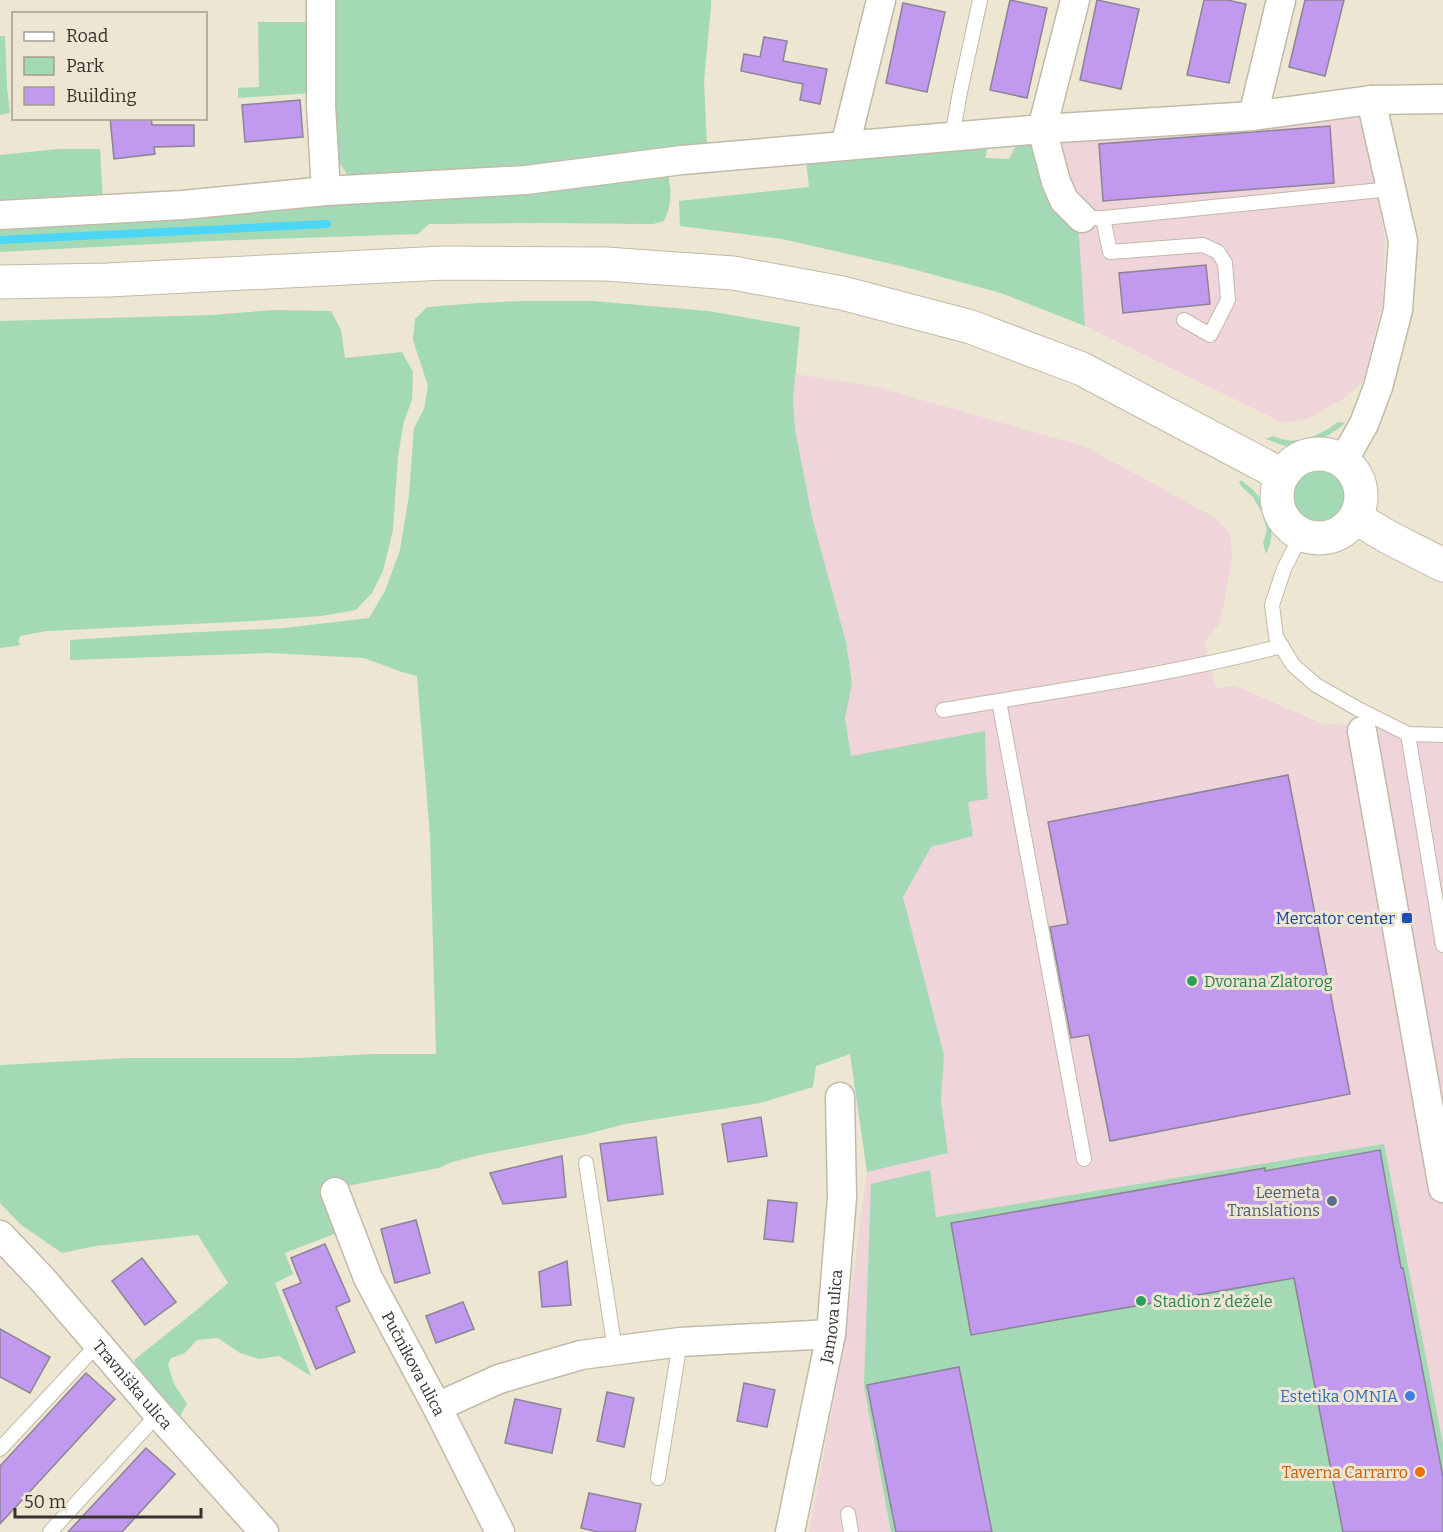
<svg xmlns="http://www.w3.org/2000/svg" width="1443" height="1532" font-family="Bitter,serif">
  <rect width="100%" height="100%" fill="#ece6d3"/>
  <g fill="#efd4d9">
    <path d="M1361 110 1385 239 1383 300 1363 382 1343 399 1307 419 1283 423 1085 326 1081 282 1035 142Z"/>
    <path d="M796 374 877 387 1086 447 1214 517 1231 534 1232 560 1220 623 1204 642 1216 688 1235 686 1323 724 1443 727V1532H809L843 1353 867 1172 948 1153 941 1101 944 1055 903 897 931 847 973 836 968 802 988 799 986 772 985 732 851 757 845 718 852 683 846 642 812 517 795 429 793 399Z"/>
  </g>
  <g fill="#a3d9b4">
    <path d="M327 0H711V7L704 81 707 146 672 152 356 182 346 173 338 161Z"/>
    <path d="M258 22H313L312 93 238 98V88L259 87Z"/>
    <path d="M0 36H5L7 87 10 113 0 115Z"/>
    <path d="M1018 142H1035L1078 222 1085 326 1001 293 905 267 782 239 680 226 679 201 809 187 806 161 988 146 985 158 1009 159Z"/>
    <path d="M58 149H100L103 203 0 209V155Z"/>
    <path d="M667 172C672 189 672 205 664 221L653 224 542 223 429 224 418 234 211 241 0 252V227Z"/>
    <path d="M521 301H593L708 311 800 327 793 399 795 429 812 517 846 642 852 683 845 718 851 756 985 731 986 772 988 799 968 802 973 836 931 847 903 897 944 1055 941 1101 948 1153 867 1172 850 1054 816 1066 813 1087 760 1103 625 1124 587 1134 480 1155 452 1162 439 1168 326 1190 342 1231 285 1253 293 1274 275 1283 311 1376 279 1356 259 1359 240 1353 218 1338 197 1340 185 1353 171 1358 168 1365 174 1384 187 1404 179 1418 139 1371 134 1360 198 1309 228 1283 198 1235 95 1246 62 1253 20 1224 0 1203V1065L128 1058H298L374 1054H436L430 836 417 676 402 672 364 658 270 653 70 660V640L181 633 284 628 369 618 385 591 400 550 409 495 414 428 424 409 428 386 413 340 415 319 427 307 478 303Z"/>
    <path d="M274 310 331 311 341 330 345 358 402 352 413 372 412 400 404 421 398 456 393 530 383 571 372 593 356 610 321 616 254 621 46 631 20 636 18 642 21 645 0 648V321L212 315Z"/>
    <path d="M1338 422 1345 423C1330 436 1310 447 1288 446 1281 446 1273 441 1265 439L1273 436C1277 437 1283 440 1287 440 1305 443 1325 432 1338 422Z"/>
    <circle cx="1320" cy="498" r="29"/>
    <path d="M1241 480C1246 484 1252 489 1256 493 1270 510 1277 535 1266 554L1263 543 1267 530 1262 513 1253 497 1241 486 1239 482Z"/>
    <path d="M1384 1144 1443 1444V1532H891L864 1386 871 1184 930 1170 936 1217Z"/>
  </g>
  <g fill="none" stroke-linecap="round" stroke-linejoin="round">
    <path stroke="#4bd5f7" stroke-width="8" d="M0 240 327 224"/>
  </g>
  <g fill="#c19aef" stroke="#8b8494" stroke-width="1.5">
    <path d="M1010 0 1047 8 1027 98 990 90Z"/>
    <path d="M1097 0 1139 9 1121 89 1080 80Z"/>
    <path d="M1204 0H1227L1246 4 1229 83 1187 75Z"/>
    <path d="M1305 0H1344L1325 76 1289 67Z"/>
    <path d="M903 3 945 12 927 92 886 83Z"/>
    <path d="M764 37 787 41 783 61 827 69 820 104 800 100 803 84 741 71 744 54 760 57Z"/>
    <path d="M300 100 303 137 245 142 242 105Z"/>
    <path d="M110 118H151L152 125H194V146L154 147 155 154 114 159Z"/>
    <path d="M1330 126 1334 183 1103 201 1099 144Z"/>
    <path d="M1206 265 1210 304 1123 313 1119 273Z"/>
    <path d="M1288 775 1350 1094 1110 1141 1089 1035 1071 1038 1050 927 1068 924 1048 822Z"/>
    <path d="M761 1117 767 1156 728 1162 722 1124Z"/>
    <path d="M656 1137 663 1194 608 1201 600 1144Z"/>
    <path d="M1380 1150 1401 1268H1403L1443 1477V1532H1343L1294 1278 971 1335 951 1223 1265 1168V1171Z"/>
    <path d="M562 1156 566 1197 503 1204 490 1173Z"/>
    <path d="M768 1200 797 1203 793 1242 764 1239Z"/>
    <path d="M416 1220 430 1273 395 1283 381 1229Z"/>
    <path d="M325 1244 350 1301 336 1307 355 1352 316 1369 283 1290 301 1283 291 1258Z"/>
    <path d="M142 1258 176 1302 145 1325 112 1281Z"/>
    <path d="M567 1261 571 1305 542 1307 539 1272Z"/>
    <path d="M463 1302 474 1329 436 1343 426 1316Z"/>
    <path d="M0 1329 50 1357 30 1393 0 1377Z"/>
    <path d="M959 1367 992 1532H896L867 1385Z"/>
    <path d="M86 1373 115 1399 0 1524V1466Z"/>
    <path d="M744 1383 775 1390 767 1427 737 1421Z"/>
    <path d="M607 1392 634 1398 624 1447 597 1441Z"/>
    <path d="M515 1399 561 1409 552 1453 505 1443Z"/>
    <path d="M146 1448 175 1474 122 1532H68Z"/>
    <path d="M589 1493 641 1504 635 1532H598L581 1528Z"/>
  </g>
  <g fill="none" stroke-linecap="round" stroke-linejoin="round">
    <g stroke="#c1baa8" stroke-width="16">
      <g id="lane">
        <path d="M952 137 960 92 980 0"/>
        <path d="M1082 218H1103L1391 189"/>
        <path d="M1103 218 1110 252 1203 245 1218 252 1225 263 1228 300 1210 335 1184 320"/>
        <path d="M1301 535 1284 569 1272 605 1276 637 1293 665 1316 685 1358 709 1408 734 1443 735"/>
        <path d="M999 701 1084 1159"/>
        <path d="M943 710C1056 691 1170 675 1282 646"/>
        <path d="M1408 734 1443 945"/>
        <path d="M586 1163 615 1350"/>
        <path d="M0 1449 97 1345"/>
        <path d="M658 1478 680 1342"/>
        <path d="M848 1514 851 1532"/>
        <path d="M50 1532 158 1414"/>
      </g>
    </g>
    <g stroke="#c1baa8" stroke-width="31">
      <g id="street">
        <path d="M321 0V105L326 191"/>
        <path d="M1075 0 1042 129 1056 182 1064 200 1082 218"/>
        <path d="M1253 116 1281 0"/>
        <path d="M845 146 881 0"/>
        <path d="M0 215 183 205 326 191 526 180 682 160 1042 129 1253 116 1371 100"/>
        <path d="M1343 461 1364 424 1378 387 1398 310 1403 241 1371 100 1443 99"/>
        <path d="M1362 731 1443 1188"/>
        <path id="s1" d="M335 1192 368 1278 437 1407 500 1532"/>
        <path id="s2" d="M0 1235 43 1280 158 1414 264 1532"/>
        <path d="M437 1407 499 1379 581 1355 680 1342 831 1334"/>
        <path id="s3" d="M790 1532 831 1334 842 1197 840 1097"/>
      </g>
    </g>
    <g stroke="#c1baa8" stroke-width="35">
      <g id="secondary">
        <path d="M0 282 108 280 444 263 606 264 733 273 842 293 971 327 1082 369 1282 475"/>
        <circle cx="1319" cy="496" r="42"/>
        <path d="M1356 518 1388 537 1443 565"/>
      </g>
    </g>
    <use href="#lane" stroke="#fff" stroke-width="14"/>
    <use href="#street" stroke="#fff" stroke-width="28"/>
    <use href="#secondary" stroke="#fff" stroke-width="33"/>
  </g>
  <rect fill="#1a4fb4" stroke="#ece6d3" stroke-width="2" x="1401" y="912" width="12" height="12" rx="3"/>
  <g fill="#2e9e5b" stroke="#ece6d3" stroke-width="2">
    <circle cx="1192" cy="981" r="6"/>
    <circle cx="1141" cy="1301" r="6"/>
  </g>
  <circle fill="#5c6f8a" stroke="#ece6d3" stroke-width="2" cx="1332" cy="1201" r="6"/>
  <circle fill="#3f7fe0" stroke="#ece6d3" stroke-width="2" cx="1410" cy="1396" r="6"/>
  <circle fill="#e8710a" stroke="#ece6d3" stroke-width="2" cx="1420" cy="1472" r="6"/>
  <g text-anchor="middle" stroke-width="6" stroke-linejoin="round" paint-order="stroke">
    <g font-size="16" fill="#164399" stroke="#ece6d3" text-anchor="end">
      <text x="1395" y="924">Mercator center</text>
    </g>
    <g font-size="16" fill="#27864d" stroke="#ece6d3" text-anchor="start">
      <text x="1204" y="987">Dvorana Zlatorog</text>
      <text x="1153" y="1307">Stadion z'dežele</text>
    </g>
    <g font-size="16" fill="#4e5e75" stroke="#ece6d3" text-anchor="end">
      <text x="1320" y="1198">Leemeta<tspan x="1320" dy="18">Translations</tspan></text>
    </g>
    <g font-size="16" fill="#36332c" stroke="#ece6d3">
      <text dy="6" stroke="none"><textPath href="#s3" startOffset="220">Jamova ulica</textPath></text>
      <text dy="6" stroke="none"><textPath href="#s1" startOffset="189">Pučnikova ulica</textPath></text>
      <text dy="6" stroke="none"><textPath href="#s2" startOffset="200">Travniška ulica</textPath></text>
    </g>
    <g font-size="16" fill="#366cbe" stroke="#ece6d3" text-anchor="end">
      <text x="1398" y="1402">Estetika OMNIA</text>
    </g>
    <g font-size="16" fill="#c56008" stroke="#ece6d3" text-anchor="end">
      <text x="1408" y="1478">Taverna Carrarro</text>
    </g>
  </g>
  <rect x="12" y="12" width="195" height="108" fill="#ece6d3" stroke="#a39e90" stroke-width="1.5"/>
  <rect x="24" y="32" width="30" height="9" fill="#ffffff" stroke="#a39e90" stroke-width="1.5"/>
  <text x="66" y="42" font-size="18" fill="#36332c">Road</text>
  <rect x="24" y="57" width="30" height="18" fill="#a3d9b4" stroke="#a39e90" stroke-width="1.5"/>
  <text x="66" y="72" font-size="18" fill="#36332c">Park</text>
  <rect x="24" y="87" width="30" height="18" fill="#c19aef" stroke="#a39e90" stroke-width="1.5"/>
  <text x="66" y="102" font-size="18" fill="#36332c">Building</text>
  <path d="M15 1508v9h186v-9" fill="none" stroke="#36332c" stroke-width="3"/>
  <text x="24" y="1508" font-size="18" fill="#36332c" stroke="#ece6d3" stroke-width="4.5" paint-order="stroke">50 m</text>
</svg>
